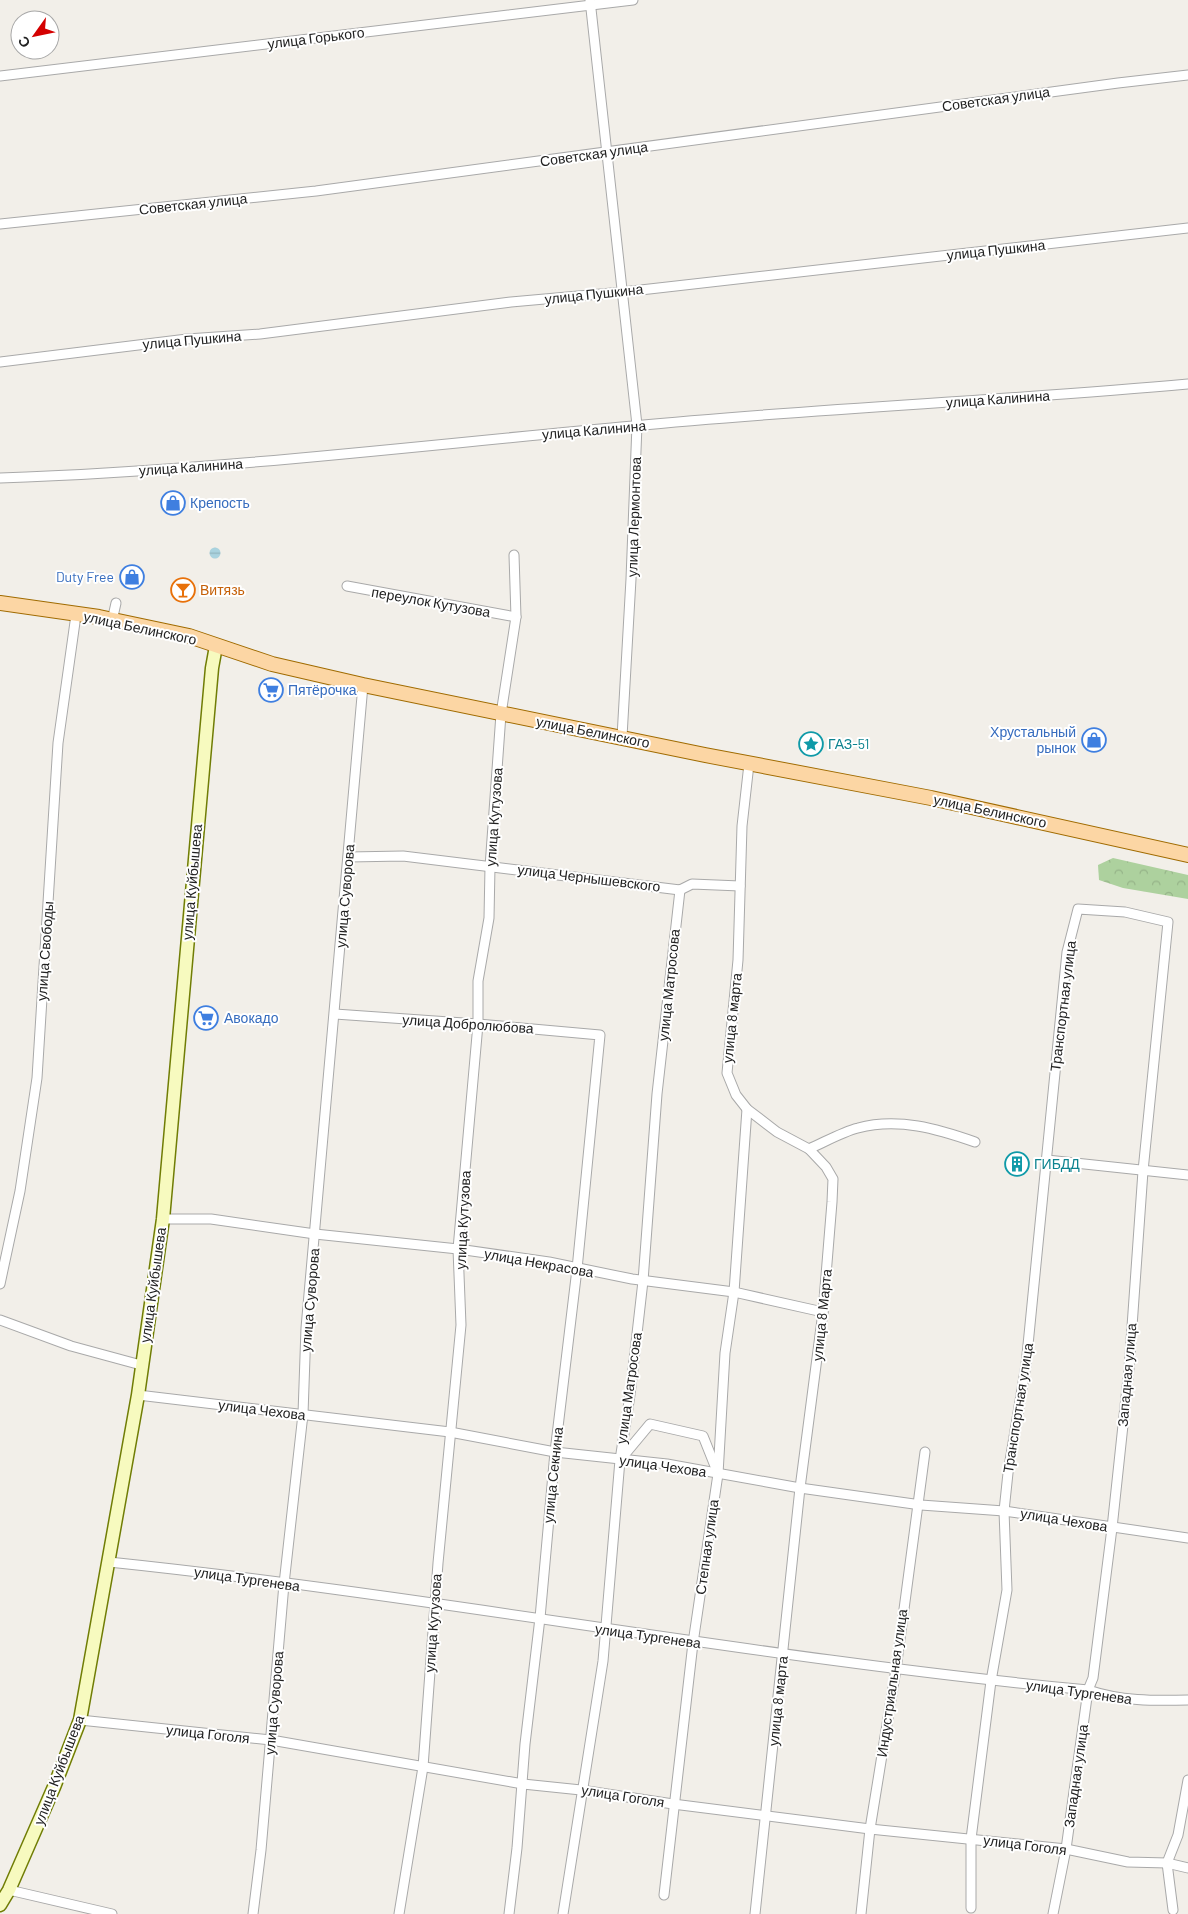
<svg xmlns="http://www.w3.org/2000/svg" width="1188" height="1914" font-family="Barlow,sans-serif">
  <defs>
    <pattern id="forest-crowns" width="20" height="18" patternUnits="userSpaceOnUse" patternTransform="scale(1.25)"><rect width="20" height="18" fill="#add19e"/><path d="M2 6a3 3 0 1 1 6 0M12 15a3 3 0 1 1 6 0" fill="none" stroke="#95b388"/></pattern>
    <pattern id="water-rules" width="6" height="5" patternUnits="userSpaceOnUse" patternTransform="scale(1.25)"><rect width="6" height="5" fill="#aad3df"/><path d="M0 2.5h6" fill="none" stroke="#92b5bf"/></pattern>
  </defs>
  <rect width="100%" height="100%" fill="#f2efe9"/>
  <path fill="url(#forest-crowns)" d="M1113 858 1188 875V899L1123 888 1099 880 1098 865Z"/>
  <circle fill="url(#water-rules)" cx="215" cy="553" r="5.5"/>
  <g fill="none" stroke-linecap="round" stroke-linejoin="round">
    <g stroke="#a9a9a9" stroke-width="11">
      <g id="minor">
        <path d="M590 0 637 425 631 579 622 737"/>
        <path d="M0 76 633 0"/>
        <path d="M0 224 316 191 1118 83 1188 75"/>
        <path d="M0 362 187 339 260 334 511 302 623 292 1188 228"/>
        <path d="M0 478C212 471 422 445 633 426 817 408 1003 401 1188 384"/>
        <path d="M347 586 516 617"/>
        <path d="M112 621 116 603"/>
        <path d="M749 764 742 826 738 960 727 1073 736 1095 747 1109 777 1132 809 1149C825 1142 842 1132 858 1128 898 1117 938 1129 975 1142"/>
        <path d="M349 857 403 856 680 890"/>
        <path d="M680 890 692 884 740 886"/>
        <path d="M335 1014 478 1024 600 1035 577 1269 555 1452 540 1618 525 1744 517 1848 509 1914"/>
        <path d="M1047 1160 1188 1175"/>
        <path d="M163 1219H211L315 1234 458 1249 549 1262 632 1279 734 1292 823 1312"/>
        <path d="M0 1284 20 1191 37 1078 58 743 76 615"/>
        <path d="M0 1320 71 1346 141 1365"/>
        <path d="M138 1395 450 1432 555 1452 667 1464 800 1488 921 1505 1004 1511 1188 1538"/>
        <path d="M620 1460 650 1424 703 1436 717 1471"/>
        <path d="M109 1562C436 1596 760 1659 1088 1690 1120 1701 1154 1701 1188 1700"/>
        <path d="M80 1720 271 1740 523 1784 581 1790 673 1804 870 1829 1066 1849 1128 1862 1167 1863 1188 1868"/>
        <path d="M9 1890 112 1914"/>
        <path d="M664 1895 693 1643 718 1474 725 1353 734 1292 747 1109"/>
        <path d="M971 1908V1839L991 1681 1007 1590 1004 1511 1008 1473 1026 1365 1067 952 1078 909 1125 912 1168 922 1143 1171 1129 1369 1112 1528 1093 1678 1088 1690 1066 1849 1053 1914"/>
        <path d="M1173 1910 1167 1863 1178 1835 1188 1780"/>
        <path d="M253 1914 261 1850 284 1584 303 1414 306 1328 363 685"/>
        <path d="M399 1914 423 1767 438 1563 461 1325 458 1249 478 1024V981L489 918 490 867 501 714 516 617 514 555"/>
        <path d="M563 1914 603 1661 620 1460 630 1395 643 1281 657 1094 680 890"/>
        <path d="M755 1914 800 1488 823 1312 832 1202 833 1179 826 1167 809 1149"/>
        <path d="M861 1914 870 1829 896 1669 925 1452"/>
      </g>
    </g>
    <g stroke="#707d05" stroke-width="15">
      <path id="secondary" d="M0 1905 9 1890 54 1787 80 1720 138 1395 163 1219 212 668 216 646"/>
    </g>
    <g stroke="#a06b00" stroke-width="16">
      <path id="primary" d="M0 603 99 617 189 636 272 664 363 685 705 755 931 798 1188 855"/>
    </g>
    <use href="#minor" stroke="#fff" stroke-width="9"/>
    <use href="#secondary" stroke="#f7fabf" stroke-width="12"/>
    <use href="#primary" stroke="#fcd6a4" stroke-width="14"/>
  </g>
  <defs>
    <g id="shop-ring" transform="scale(1.25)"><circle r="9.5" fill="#fff" stroke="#3f7fe0" stroke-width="1.5"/><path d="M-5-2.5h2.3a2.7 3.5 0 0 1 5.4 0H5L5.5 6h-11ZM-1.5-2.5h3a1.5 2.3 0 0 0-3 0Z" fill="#3f7fe0"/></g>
    <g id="bar-ring" transform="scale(1.25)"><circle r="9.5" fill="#fff" stroke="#e8710a" stroke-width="1.5"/><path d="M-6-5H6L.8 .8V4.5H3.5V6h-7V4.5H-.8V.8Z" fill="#e8710a"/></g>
    <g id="supermarket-ring" transform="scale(1.25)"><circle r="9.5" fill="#fff" stroke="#3f7fe0" stroke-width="1.5"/><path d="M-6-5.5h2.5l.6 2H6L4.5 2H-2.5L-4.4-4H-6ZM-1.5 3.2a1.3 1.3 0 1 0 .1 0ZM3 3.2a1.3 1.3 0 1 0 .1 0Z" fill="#3f7fe0"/></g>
    <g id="sight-ring" transform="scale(1.25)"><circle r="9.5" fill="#fff" stroke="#0f9aa8" stroke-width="1.5"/><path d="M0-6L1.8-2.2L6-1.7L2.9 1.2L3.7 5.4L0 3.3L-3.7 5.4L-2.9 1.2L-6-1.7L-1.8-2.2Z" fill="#0f9aa8"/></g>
    <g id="building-ring" transform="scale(1.25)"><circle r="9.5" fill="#fff" stroke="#0f9aa8" stroke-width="1.5"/><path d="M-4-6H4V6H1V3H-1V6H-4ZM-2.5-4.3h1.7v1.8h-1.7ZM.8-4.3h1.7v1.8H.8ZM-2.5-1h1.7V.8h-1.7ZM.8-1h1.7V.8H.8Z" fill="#0f9aa8"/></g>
  </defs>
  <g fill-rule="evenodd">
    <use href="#shop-ring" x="173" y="503"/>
    <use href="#shop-ring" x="132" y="577"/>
    <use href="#bar-ring" x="183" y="590"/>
    <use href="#supermarket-ring" x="271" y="690"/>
    <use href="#shop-ring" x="1094" y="740"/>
    <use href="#sight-ring" x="811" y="744"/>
    <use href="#supermarket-ring" x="206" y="1018"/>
    <use href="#building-ring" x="1017" y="1164"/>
  </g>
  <g text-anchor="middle" stroke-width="4" stroke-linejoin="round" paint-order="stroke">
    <g font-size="14" fill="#222" stroke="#fff">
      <text transform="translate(316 38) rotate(-7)" y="5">улица Горького</text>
      <text transform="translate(996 99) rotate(-8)" y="5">Советская улица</text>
      <text transform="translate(594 154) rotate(-8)" y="5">Советская улица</text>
      <text transform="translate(193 204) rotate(-6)" y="5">Советская улица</text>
      <text transform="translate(996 250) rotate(-6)" y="5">улица Пушкина</text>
      <text transform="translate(594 294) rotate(-6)" y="5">улица Пушкина</text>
      <text transform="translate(192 340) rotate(-5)" y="5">улица Пушкина</text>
      <text transform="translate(998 399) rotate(-4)" y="5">улица Калинина</text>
      <text transform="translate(594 430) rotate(-5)" y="5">улица Калинина</text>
      <text transform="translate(191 467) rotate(-4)" y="5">улица Калинина</text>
      <text transform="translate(634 517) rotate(-88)" y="5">улица Лермонтова</text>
      <text transform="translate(431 602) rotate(10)" y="5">переулок Кутузова</text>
      <text transform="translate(140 628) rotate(12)" y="5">улица Белинского</text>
      <text transform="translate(593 732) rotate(11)" y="5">улица Белинского</text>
      <text transform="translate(990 811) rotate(12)" y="5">улица Белинского</text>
      <text transform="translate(494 817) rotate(-86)" y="5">улица Кутузова</text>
      <text transform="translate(589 878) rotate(7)" y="5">улица Чернышевского</text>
      <text transform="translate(192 882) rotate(-85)" y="5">улица Куйбышева</text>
      <text transform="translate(345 896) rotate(-85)" y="5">улица Суворова</text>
      <text transform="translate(45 951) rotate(-86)" y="5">улица Свободы</text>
      <text transform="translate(669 985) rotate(-84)" y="5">улица Матросова</text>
      <text transform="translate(1063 1006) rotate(-83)" y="5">Транспортная улица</text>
      <text transform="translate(732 1018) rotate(-84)" y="5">улица 8 марта</text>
      <text transform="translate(468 1024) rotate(4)" y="5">улица Добролюбова</text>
      <text transform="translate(463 1220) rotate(-87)" y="5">улица Кутузова</text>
      <text transform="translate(539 1263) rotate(10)" y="5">улица Некрасова</text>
      <text transform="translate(153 1285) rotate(-82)" y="5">улица Куйбышева</text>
      <text transform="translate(310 1300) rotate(-85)" y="5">улица Суворова</text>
      <text transform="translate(822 1315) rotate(-84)" y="5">улица 8 Марта</text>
      <text transform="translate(1127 1375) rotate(-85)" y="5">Западная улица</text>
      <text transform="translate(629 1388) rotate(-82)" y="5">улица Матросова</text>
      <text transform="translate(1018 1408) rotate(-81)" y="5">Транспортная улица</text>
      <text transform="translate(262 1410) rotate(7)" y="5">улица Чехова</text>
      <text transform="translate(663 1466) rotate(8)" y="5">улица Чехова</text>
      <text transform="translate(553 1475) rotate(-84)" y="5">улица Секнина</text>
      <text transform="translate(1064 1520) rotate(9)" y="5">улица Чехова</text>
      <text transform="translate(707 1547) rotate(-82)" y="5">Степная улица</text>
      <text transform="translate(247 1579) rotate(8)" y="5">улица Тургенева</text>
      <text transform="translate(433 1623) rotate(-86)" y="5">улица Кутузова</text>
      <text transform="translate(648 1636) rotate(8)" y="5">улица Тургенева</text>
      <text transform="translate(892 1683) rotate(-82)" y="5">Индустриальная улица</text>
      <text transform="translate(1079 1692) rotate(8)" y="5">улица Тургенева</text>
      <text transform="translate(778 1701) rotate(-84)" y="5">улица 8 марта</text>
      <text transform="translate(274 1703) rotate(-85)" y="5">улица Суворова</text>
      <text transform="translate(208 1734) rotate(6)" y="5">улица Гоголя</text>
      <text transform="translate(59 1770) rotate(-69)" y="5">улица Куйбышева</text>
      <text transform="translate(1076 1776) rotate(-82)" y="5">Западная улица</text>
      <text transform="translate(623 1796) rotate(9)" y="5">улица Гоголя</text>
      <text transform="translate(1025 1845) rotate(7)" y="5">улица Гоголя</text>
    </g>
    <g font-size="14" fill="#366cbe" stroke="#fff" text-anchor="start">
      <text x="190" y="508">Крепость</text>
      <text x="114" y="582" text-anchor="end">Duty Free</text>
      <text x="288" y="695">Пятёрочка</text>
      <text x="1076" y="737" text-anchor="end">Хрустальный<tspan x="1076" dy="16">рынок</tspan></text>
      <text x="224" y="1023">Авокадо</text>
    </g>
    <g font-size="14" fill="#c56008" stroke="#fff" text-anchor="start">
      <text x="200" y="595">Витязь</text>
    </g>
    <g font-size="14" fill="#0d838f" stroke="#fff" text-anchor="start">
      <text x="828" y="749">ГАЗ-51</text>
      <text x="1034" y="1169">ГИБДД</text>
    </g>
  </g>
  <g transform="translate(35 35) rotate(237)"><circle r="24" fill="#ffffff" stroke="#a7a7a7"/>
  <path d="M0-4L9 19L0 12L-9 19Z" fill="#d40000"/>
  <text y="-8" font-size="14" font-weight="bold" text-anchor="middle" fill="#222222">С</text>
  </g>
</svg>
